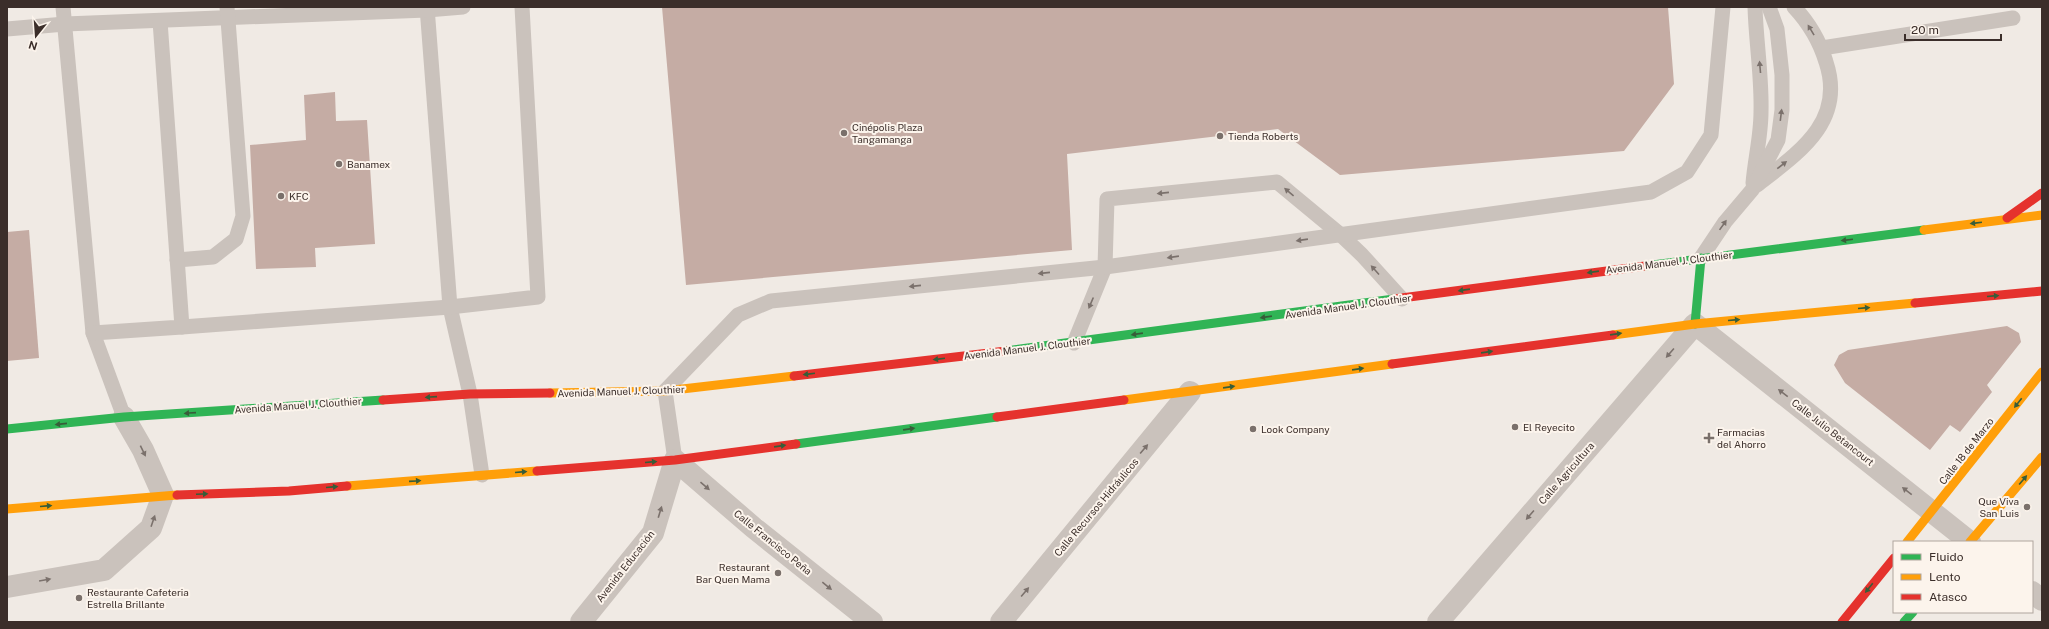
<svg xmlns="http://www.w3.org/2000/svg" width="2049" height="629" font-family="'Public Sans',sans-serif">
  <rect width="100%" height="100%" fill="#f0eae4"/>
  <g fill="#c5aca4">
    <path d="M662 7H1668L1674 84 1624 151 1340 175 1278 129 1067 154 1072 250 686 285Z"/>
    <path d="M335 92 336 121 367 120 375 244 315 248 316 267 256 269 250 145 306 140 304 95Z"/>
    <path d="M29 230 39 358 7 361V232Z"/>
    <path d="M2007 326 2019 333 2021 342 1987 385 1992 392 1960 432 1950 425 1930 450 1845 383 1834 365 1839 355 1848 350Z"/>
  </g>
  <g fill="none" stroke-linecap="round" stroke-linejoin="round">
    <g stroke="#cac2bc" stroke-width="15">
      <path d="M63 7 93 333 124 417"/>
      <path d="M427 7 450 307 470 394 482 475"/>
      <path d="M7 29 65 24 427 10 463 7"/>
      <path d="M1822 48 2013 18"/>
      <path d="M1753 183C1755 159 1761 136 1761 112 1762 77 1756 42 1755 7"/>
      <path d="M1757 185C1798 153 1846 122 1826 62 1820 42 1809 23 1794 7"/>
      <path d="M1701 258 1725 222 1752 190 1778 140 1782 110V75L1777 29 1769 7"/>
      <path d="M177 260 213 257 236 239 243 216 227 7"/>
      <path d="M182 327 450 307 538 297 522 7"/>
      <path d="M93 333 182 327 160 21"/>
      <path d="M1074 343 1105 267 1107 199 1277 182 1341 235 1362 255 1402 299"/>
      <path d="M675 460 665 391 738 315 771 301 1105 267 1651 192 1687 172 1711 135 1723 7"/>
    </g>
    <g stroke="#cac2bc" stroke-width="22">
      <path d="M7 587 104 570 151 528 163 495 143 450 124 417"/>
      <path d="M2032 592 2042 600"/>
      <path d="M581 622 653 533 675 460 754 528 872 622"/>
      <path d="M1001 622 1190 392"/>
      <path d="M1438 622 1695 324 1970 542"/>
    </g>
    <g stroke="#30b455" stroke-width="9">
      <path d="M1645 266 1924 230"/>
      <path d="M1695 324 1701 258"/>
      <path d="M1006 351 1394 299"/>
      <path d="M7 429 124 417 383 400"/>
      <path d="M796 444 997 417"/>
      <path d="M1904 622 1913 612"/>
    </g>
    <g stroke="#ff9f0a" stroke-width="9">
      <path d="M1924 230 2042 215"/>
      <path d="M1613 335 1695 324 1915 303"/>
      <path d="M550 393 665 391 794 376"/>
      <path d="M1124 400 1392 364"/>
      <path d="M347 486 537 471"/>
      <path d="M7 509 177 495"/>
      <path d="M1907 542 2042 372"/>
      <path d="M1970 542 2042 457"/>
    </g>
    <g stroke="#e5322d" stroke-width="9">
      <path d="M2007 218 2042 193"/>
      <path d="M1394 299 1645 266"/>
      <path d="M1915 303 2042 291"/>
      <path d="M1392 364 1613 335"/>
      <path d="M794 376 1006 351"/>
      <path d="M383 400 470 394 550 393"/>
      <path d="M997 417 1124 400"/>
      <path d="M537 471 675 460 796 444"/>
      <path d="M177 495 289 491 347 486"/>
      <path d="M1842 622 1894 558"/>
    </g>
  </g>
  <defs><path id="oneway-solid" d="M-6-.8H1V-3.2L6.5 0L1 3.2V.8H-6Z"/></defs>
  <g fill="#7b716c">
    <use href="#oneway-solid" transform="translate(1811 30) rotate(-121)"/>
    <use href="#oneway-solid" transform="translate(1760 67) rotate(-95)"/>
    <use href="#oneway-solid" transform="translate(1781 115) rotate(-83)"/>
    <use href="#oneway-solid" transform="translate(1782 165) rotate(-38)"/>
    <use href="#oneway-solid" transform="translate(1289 192) rotate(-140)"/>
    <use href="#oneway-solid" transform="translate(1163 193) rotate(174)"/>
    <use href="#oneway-solid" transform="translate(1723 225) rotate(-55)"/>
    <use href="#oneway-solid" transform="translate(1302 240) rotate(172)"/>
    <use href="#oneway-solid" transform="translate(1173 257) rotate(172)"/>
    <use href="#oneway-solid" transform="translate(1375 270) rotate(-132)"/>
    <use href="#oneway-solid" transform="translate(1044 273) rotate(174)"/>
    <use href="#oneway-solid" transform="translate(915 286) rotate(174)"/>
    <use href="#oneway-solid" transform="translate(1091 303) rotate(113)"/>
    <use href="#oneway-solid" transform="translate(1670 353) rotate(131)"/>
    <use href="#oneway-solid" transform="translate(1783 393) rotate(-142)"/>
    <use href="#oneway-solid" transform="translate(1144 449) rotate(-50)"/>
    <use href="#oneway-solid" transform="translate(143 451) rotate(64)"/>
    <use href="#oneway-solid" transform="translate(705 486) rotate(41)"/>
    <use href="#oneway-solid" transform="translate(1907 491) rotate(-142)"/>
    <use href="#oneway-solid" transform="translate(660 512) rotate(-73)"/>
    <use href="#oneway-solid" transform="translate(1530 515) rotate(131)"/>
    <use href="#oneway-solid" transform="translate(153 521) rotate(-71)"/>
    <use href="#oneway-solid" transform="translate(45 580) rotate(-10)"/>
    <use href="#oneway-solid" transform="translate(827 586) rotate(39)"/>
    <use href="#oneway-solid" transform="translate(1025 592) rotate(-50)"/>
  </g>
  <g fill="#375d39">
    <use href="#oneway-solid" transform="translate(1976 223) rotate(173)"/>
    <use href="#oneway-solid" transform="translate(1847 240) rotate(173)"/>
    <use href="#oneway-solid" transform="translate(1593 272) rotate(172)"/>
    <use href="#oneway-solid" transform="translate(1464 290) rotate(172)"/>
    <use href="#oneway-solid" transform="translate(1993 296) rotate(-5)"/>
    <use href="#oneway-solid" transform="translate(1864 308) rotate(-5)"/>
    <use href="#oneway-solid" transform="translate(1266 317) rotate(172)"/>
    <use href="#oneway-solid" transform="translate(1734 320) rotate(-5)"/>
    <use href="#oneway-solid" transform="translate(1137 334) rotate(172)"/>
    <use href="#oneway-solid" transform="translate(1616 334) rotate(-8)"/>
    <use href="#oneway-solid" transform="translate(1487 352) rotate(-8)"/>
    <use href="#oneway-solid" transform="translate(939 359) rotate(173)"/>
    <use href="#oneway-solid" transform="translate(1358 369) rotate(-8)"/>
    <use href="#oneway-solid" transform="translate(809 374) rotate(173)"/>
    <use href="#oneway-solid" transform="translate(1229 387) rotate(-8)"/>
    <use href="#oneway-solid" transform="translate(431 397) rotate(176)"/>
    <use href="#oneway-solid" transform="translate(2018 403) rotate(128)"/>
    <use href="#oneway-solid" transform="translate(190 413) rotate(176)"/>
    <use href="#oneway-solid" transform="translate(61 424) rotate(174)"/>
    <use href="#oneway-solid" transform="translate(909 429) rotate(-8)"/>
    <use href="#oneway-solid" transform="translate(780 446) rotate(-8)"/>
    <use href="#oneway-solid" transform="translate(651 462) rotate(-5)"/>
    <use href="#oneway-solid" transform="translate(521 472) rotate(-5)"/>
    <use href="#oneway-solid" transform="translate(2023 480) rotate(-50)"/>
    <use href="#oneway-solid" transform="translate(415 481) rotate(-4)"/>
    <use href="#oneway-solid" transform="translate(332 487) rotate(-5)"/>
    <use href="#oneway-solid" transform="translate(202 494) rotate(-2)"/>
    <use href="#oneway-solid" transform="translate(46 506) rotate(-5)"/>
    <use href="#oneway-solid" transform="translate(1869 588) rotate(129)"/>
  </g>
  <g fill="#7a706b" stroke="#fcf4ec" stroke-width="1.5">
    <circle cx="844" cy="133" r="4"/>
    <circle cx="1220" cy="136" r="4"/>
    <circle cx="339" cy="164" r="4"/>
    <circle cx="281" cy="196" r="4"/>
    <circle cx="1515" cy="427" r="4"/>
    <circle cx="1253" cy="429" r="4"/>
    <path d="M1707 432h4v4h4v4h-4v4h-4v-4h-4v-4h4z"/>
    <circle cx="2027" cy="507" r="4"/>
    <circle cx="778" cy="573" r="4"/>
    <circle cx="79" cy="598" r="4"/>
  </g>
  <g text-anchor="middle" stroke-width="4" stroke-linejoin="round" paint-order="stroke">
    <g font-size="10" fill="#3b2e2a" stroke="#fcf4ec" text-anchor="start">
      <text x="852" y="131">Cinépolis Plaza<tspan x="852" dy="12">Tangamanga</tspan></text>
      <text x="1228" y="140">Tienda Roberts</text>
      <text x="347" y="168">Banamex</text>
      <text x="289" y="200">KFC</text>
      <text x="1523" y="431">El Reyecito</text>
      <text x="1261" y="433">Look Company</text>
      <text x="1717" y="436">Farmacias<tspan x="1717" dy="12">del Ahorro</tspan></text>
      <text x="2019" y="505" text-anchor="end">Que Viva<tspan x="2019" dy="12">San Luis</tspan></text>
      <text x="770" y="571" text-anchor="end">Restaurant<tspan x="770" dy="12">Bar Quen Mama</tspan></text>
      <text x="87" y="596">Restaurante Cafeteria<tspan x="87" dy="12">Estrella Brillante</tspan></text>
    </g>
    <g font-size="10" fill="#3b2e2a" stroke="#fcf4ec">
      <text transform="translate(1669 262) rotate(-7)" y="4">Avenida Manuel J. Clouthier</text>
      <text transform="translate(1348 306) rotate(-8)" y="4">Avenida Manuel J. Clouthier</text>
      <text transform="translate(1027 348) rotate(-7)" y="4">Avenida Manuel J. Clouthier</text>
      <text transform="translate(621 391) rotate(-2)" y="4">Avenida Manuel J. Clouthier</text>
      <text transform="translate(298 405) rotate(-4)" y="4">Avenida Manuel J. Clouthier</text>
      <text transform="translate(1833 432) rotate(38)" y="4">Calle Julio Betancourt</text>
      <text transform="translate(1966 451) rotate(-52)" y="4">Calle 18 de Marzo</text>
      <text transform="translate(1566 473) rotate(-49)" y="4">Calle Agricultura</text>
      <text transform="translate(1096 507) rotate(-50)" y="4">Calle Recursos Hidráulicos</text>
      <text transform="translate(773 542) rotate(39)" y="4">Calle Francisco Peña</text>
      <text transform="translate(625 566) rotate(-52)" y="4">Avenida Educación</text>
    </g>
  </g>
  <rect width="2049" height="629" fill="none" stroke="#3b2e2a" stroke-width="16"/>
  <rect x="1893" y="541" width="140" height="72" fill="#fcf4ec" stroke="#afa59e"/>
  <rect x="1901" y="554" width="20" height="6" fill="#30b455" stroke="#afa59e"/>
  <text x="1929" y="561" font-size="12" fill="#3b2e2a">Fluido</text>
  <rect x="1901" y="574" width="20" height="6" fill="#ff9f0a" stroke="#afa59e"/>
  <text x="1929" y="581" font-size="12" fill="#3b2e2a">Lento</text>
  <rect x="1901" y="594" width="20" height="6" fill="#e5322d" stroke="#afa59e"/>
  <text x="1929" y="601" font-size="12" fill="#3b2e2a">Atasco</text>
  <g transform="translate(36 36) rotate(197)" stroke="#fcf4ec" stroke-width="3" paint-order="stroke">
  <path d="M0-3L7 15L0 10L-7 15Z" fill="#3b2e2a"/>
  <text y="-6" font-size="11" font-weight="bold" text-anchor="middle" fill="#3b2e2a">N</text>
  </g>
  <path d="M1905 34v6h96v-6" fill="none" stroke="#3b2e2a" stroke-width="2"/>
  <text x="1911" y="34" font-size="12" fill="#3b2e2a" stroke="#fcf4ec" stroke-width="3" paint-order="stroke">20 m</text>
</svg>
